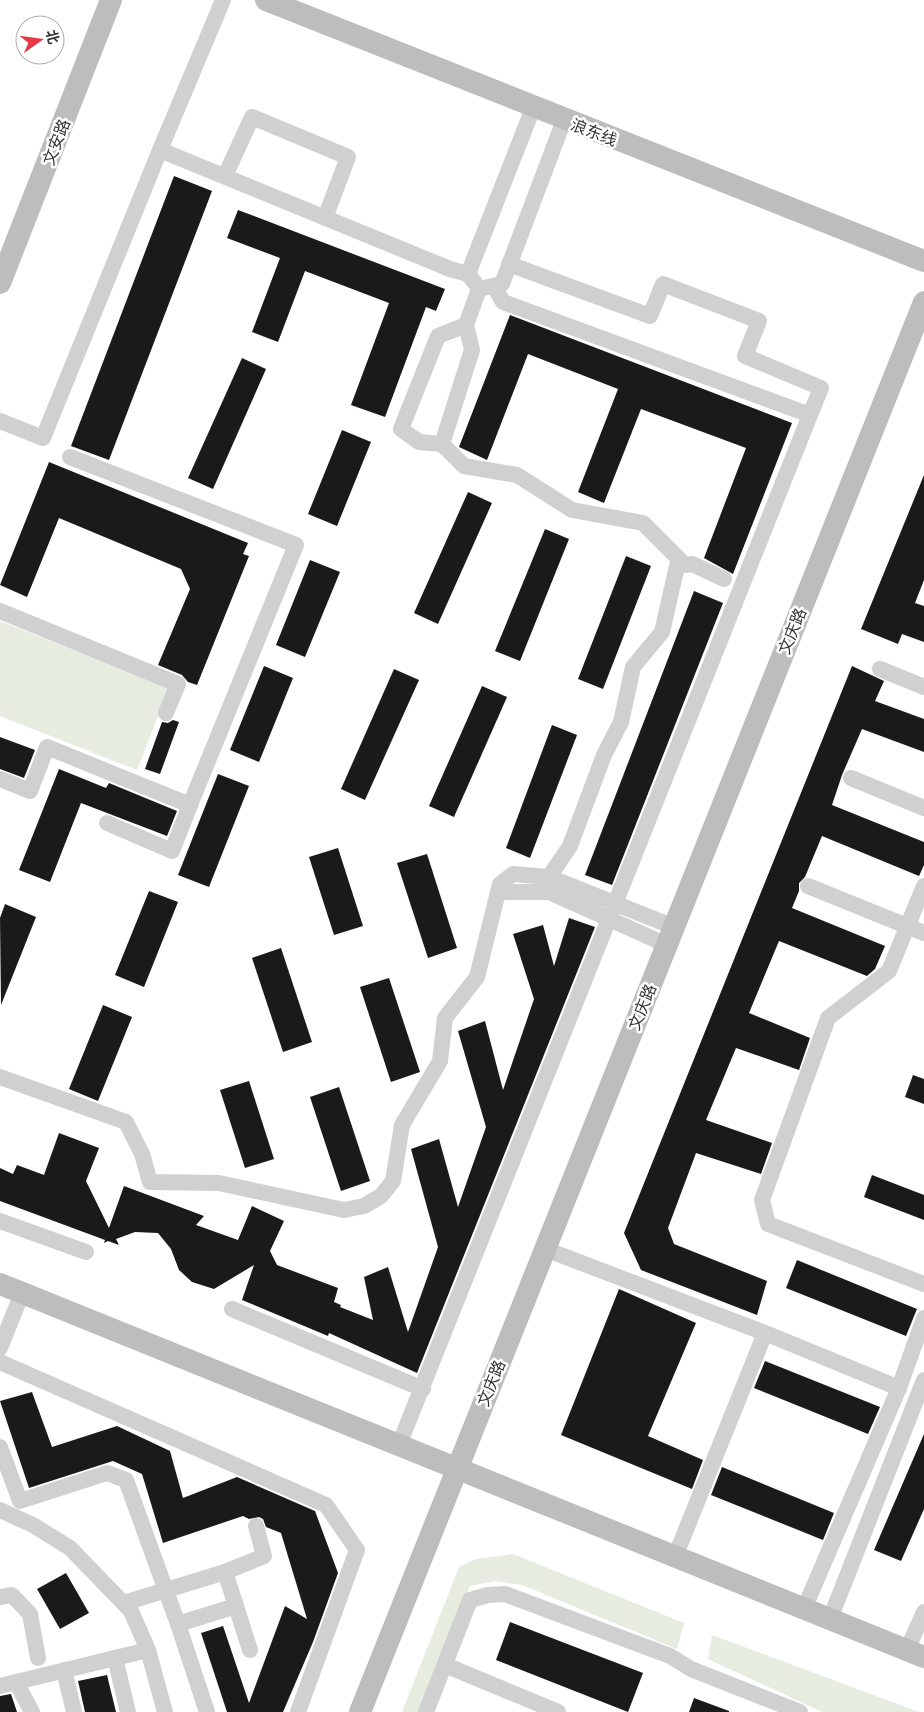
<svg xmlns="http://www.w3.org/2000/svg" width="924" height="1712" font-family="Roboto,'Noto Sans SC',sans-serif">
  <rect width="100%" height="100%" fill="#fff"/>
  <g fill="#e6ecdf">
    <path d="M0 621 169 688 137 770 0 716Z"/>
    <path d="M513 1554 684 1623 677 1649 522 1585 495 1581 470 1586 421 1712H402L459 1567 476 1559Z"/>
    <path d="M712 1635 919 1712H822L708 1659Z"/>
  </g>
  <g fill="#1a1a1a">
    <path d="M174 176 212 191 109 460 71 446Z"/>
    <path d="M238 210 445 289 436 311 426 307 385 417 351 405 389 303 305 271 278 342 252 332 280 258 227 238Z"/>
    <path d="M510 315 792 423 733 574 704 558 746 448 641 409 604 503 578 492 618 389 528 354 487 460 459 447Z"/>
    <path d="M242 358 266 369 213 489 188 478Z"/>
    <path d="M342 430 371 442 337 526 308 514Z"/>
    <path d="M49 462 248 543 243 554 249 556 197 685 188 682 182 675 158 665 190 589 181 569 59 518 27 597 0 585Z"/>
    <path d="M924 475V580L915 603 924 606V642L902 634 898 644 861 629Z"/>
    <path d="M468 492 492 503 438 624 414 613Z"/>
    <path d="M545 529 569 539 520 661 495 651Z"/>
    <path d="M626 556 651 566 603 689 578 679Z"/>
    <path d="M310 560 340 572 305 657 276 645Z"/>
    <path d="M694 591 723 603 612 885 585 875Z"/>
    <path d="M264 666 293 678 259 762 230 750Z"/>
    <path d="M852 666 884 681 875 701 924 719V752L862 729 842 775 832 805 924 842V865L919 876 822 836 805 877 799 883V891L792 908 885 946 875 969 867 976 779 941 749 1013 810 1038 799 1070 736 1048 706 1120 772 1143 761 1174 696 1153 668 1228 674 1244 767 1281 757 1315 641 1270 624 1233Z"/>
    <path d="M394 669 419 680 365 800 341 789Z"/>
    <path d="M482 686 507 697 454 817 429 806Z"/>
    <path d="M173 720 179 722 160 774 145 769 162 722 168 723Z"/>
    <path d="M552 725 577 735 530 858 506 848Z"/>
    <path d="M0 737 35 750 24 778 0 769Z"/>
    <path d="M59 769 106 788 109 783 177 811 167 836 81 803 50 882 19 870Z"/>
    <path d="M218 774 249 786 209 887 178 875Z"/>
    <path d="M338 848 363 926 334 935 309 857Z"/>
    <path d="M427 854 457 948 428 958 397 863Z"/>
    <path d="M149 891 178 902 144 987 115 975Z"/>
    <path d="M5 904 36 917 1 1005 0 918Z"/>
    <path d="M569 918 595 927 417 1373 329 1333 328 1336 242 1300 254 1265 214 1289 192 1282 179 1270 171 1249 158 1233 135 1232 116 1239 119 1245 108 1241 104 1243 105 1240 0 1201V1168L13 1174 17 1165 44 1175 59 1133 99 1148 86 1181 109 1228 124 1186 204 1216 196 1225 238 1240 252 1206 284 1221 270 1251 277 1265 338 1288 334 1302 341 1305 340 1307 373 1320 364 1277 388 1267 408 1332 438 1247 411 1149 439 1139 458 1207 486 1127 458 1031 485 1021 503 1090 534 999 513 934 543 925 554 966Z"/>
    <path d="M281 948 312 1042 283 1052 252 958Z"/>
    <path d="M389 978 420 1072 391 1082 360 987Z"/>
    <path d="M103 1005 132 1017 98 1101 69 1089Z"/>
    <path d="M913 1075 924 1079V1104L905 1097Z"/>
    <path d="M249 1081 274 1159 245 1168 220 1090Z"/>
    <path d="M339 1087 370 1181 341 1191 310 1097Z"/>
    <path d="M872 1175 924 1195V1220L864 1197Z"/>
    <path d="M797 1260 917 1309 906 1336 786 1288Z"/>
    <path d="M619 1289 696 1323 648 1436 703 1460 692 1489 561 1435Z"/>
    <path d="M765 1361 880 1407 868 1434 754 1388Z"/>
    <path d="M32 1392 52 1447 117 1426 170 1451 183 1498 237 1477 315 1511 338 1573 313 1642 283 1712H227L201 1633 223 1626 249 1703 285 1606 307 1619 281 1533 266 1527 263 1519 259 1517 249 1519 243 1516 163 1543 142 1474 113 1461 29 1488 0 1401Z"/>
    <path d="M924 1434V1509L901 1561 874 1550Z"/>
    <path d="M722 1467 834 1513 823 1540 711 1495Z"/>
    <path d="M66 1573 89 1613 60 1629 37 1589Z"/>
    <path d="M510 1622 643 1673 628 1712 496 1660Z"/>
    <path d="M107 1675 116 1712H85L78 1681Z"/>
    <path d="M11 1694 17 1712H0V1696Z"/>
    <path d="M694 1698 729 1711V1712H689Z"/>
  </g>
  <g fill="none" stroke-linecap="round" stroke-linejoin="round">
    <g stroke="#d0d0d0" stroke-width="16">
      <path d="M564 120 502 284 479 289 466 325 472 350 442 444 464 466 517 475 572 510 643 523 685 565"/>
      <path d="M160 150 223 0"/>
      <path d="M225 176 252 117 348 157 325 218"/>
      <path d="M475 283 468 274 533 108"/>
      <path d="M494 286 503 302 810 415 821 388 745 356 759 321 663 284 650 316 509 264"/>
      <path d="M0 421 43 438 160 150 450 269 468 274"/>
      <path d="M442 444 419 442 401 429 438 336 466 325"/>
      <path d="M0 611 178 684 166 713"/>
      <path d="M880 669 924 687"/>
      <path d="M851 778 924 808"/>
      <path d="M0 779 30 791 47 747 190 805 296 545 70 457"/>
      <path d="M107 823 172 851 190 805"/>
      <path d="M808 886 924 933"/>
      <path d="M924 886 889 971 828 1018 762 1200 768 1224 924 1284"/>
      <path d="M498 892H549L667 945"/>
      <path d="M674 927 549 877 570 846 604 755 621 722 633 667 662 632 677 566 692 564 724 579"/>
      <path d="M0 1077 126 1122 142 1154 150 1182 219 1183 344 1210 364 1206 381 1196 393 1181 402 1125 440 1061 445 1018 477 977 500 884 513 874 549 877"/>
      <path d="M0 1221 86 1252"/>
      <path d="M545 1249 765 1333"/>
      <path d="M232 1309 423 1389"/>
      <path d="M0 1348 22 1293"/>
      <path d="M0 1362 326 1505 357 1550 298 1712"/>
      <path d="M399 1445 810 415"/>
      <path d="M0 1447 20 1501 107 1473 126 1480 178 1624"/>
      <path d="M0 1510 33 1525 70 1548 131 1611 148 1650 165 1712"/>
      <path d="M675 1557 765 1333 899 1388"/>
      <path d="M0 1597 12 1595 30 1614 38 1658"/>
      <path d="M124 1603 225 1572"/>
      <path d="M236 1606 225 1572 264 1556 256 1526"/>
      <path d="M804 1609 899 1388 924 1318"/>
      <path d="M830 1619 924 1380"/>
      <path d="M907 1650 924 1612"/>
      <path d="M115 1658 128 1712"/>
      <path d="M445 1665 558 1712"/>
      <path d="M64 1670 74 1712"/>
      <path d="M16 1682 32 1712"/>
      <path d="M0 1686 148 1650"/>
      <path d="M207 1712 178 1624 236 1606 250 1650"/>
      <path d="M426 1712 470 1600 488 1595 505 1594 670 1656 691 1669 800 1712"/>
    </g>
    <g stroke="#bdbdbd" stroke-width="22">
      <path d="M266 0 924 261"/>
      <path d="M0 283 111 0"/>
      <path d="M0 1284 924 1657"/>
      <path d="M360 1712 924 302"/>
    </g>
  </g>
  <g text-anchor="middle" stroke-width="5" stroke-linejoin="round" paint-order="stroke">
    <g font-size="16" fill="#333" stroke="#fff">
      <text transform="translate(594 132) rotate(21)" y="6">浪东线</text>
      <text transform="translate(56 142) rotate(-69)" y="6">文安路</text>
      <text transform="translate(792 631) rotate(-68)" y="6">文庆路</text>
      <text transform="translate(642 1007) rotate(-68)" y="6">文庆路</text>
      <text transform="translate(491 1383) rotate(-68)" y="6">文庆路</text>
    </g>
  </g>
  <g transform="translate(40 40) rotate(76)"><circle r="24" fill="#ffffff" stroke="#adadad"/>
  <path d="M0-4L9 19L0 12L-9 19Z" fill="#e63946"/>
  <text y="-8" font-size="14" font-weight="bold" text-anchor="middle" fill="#333333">北</text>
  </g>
</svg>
